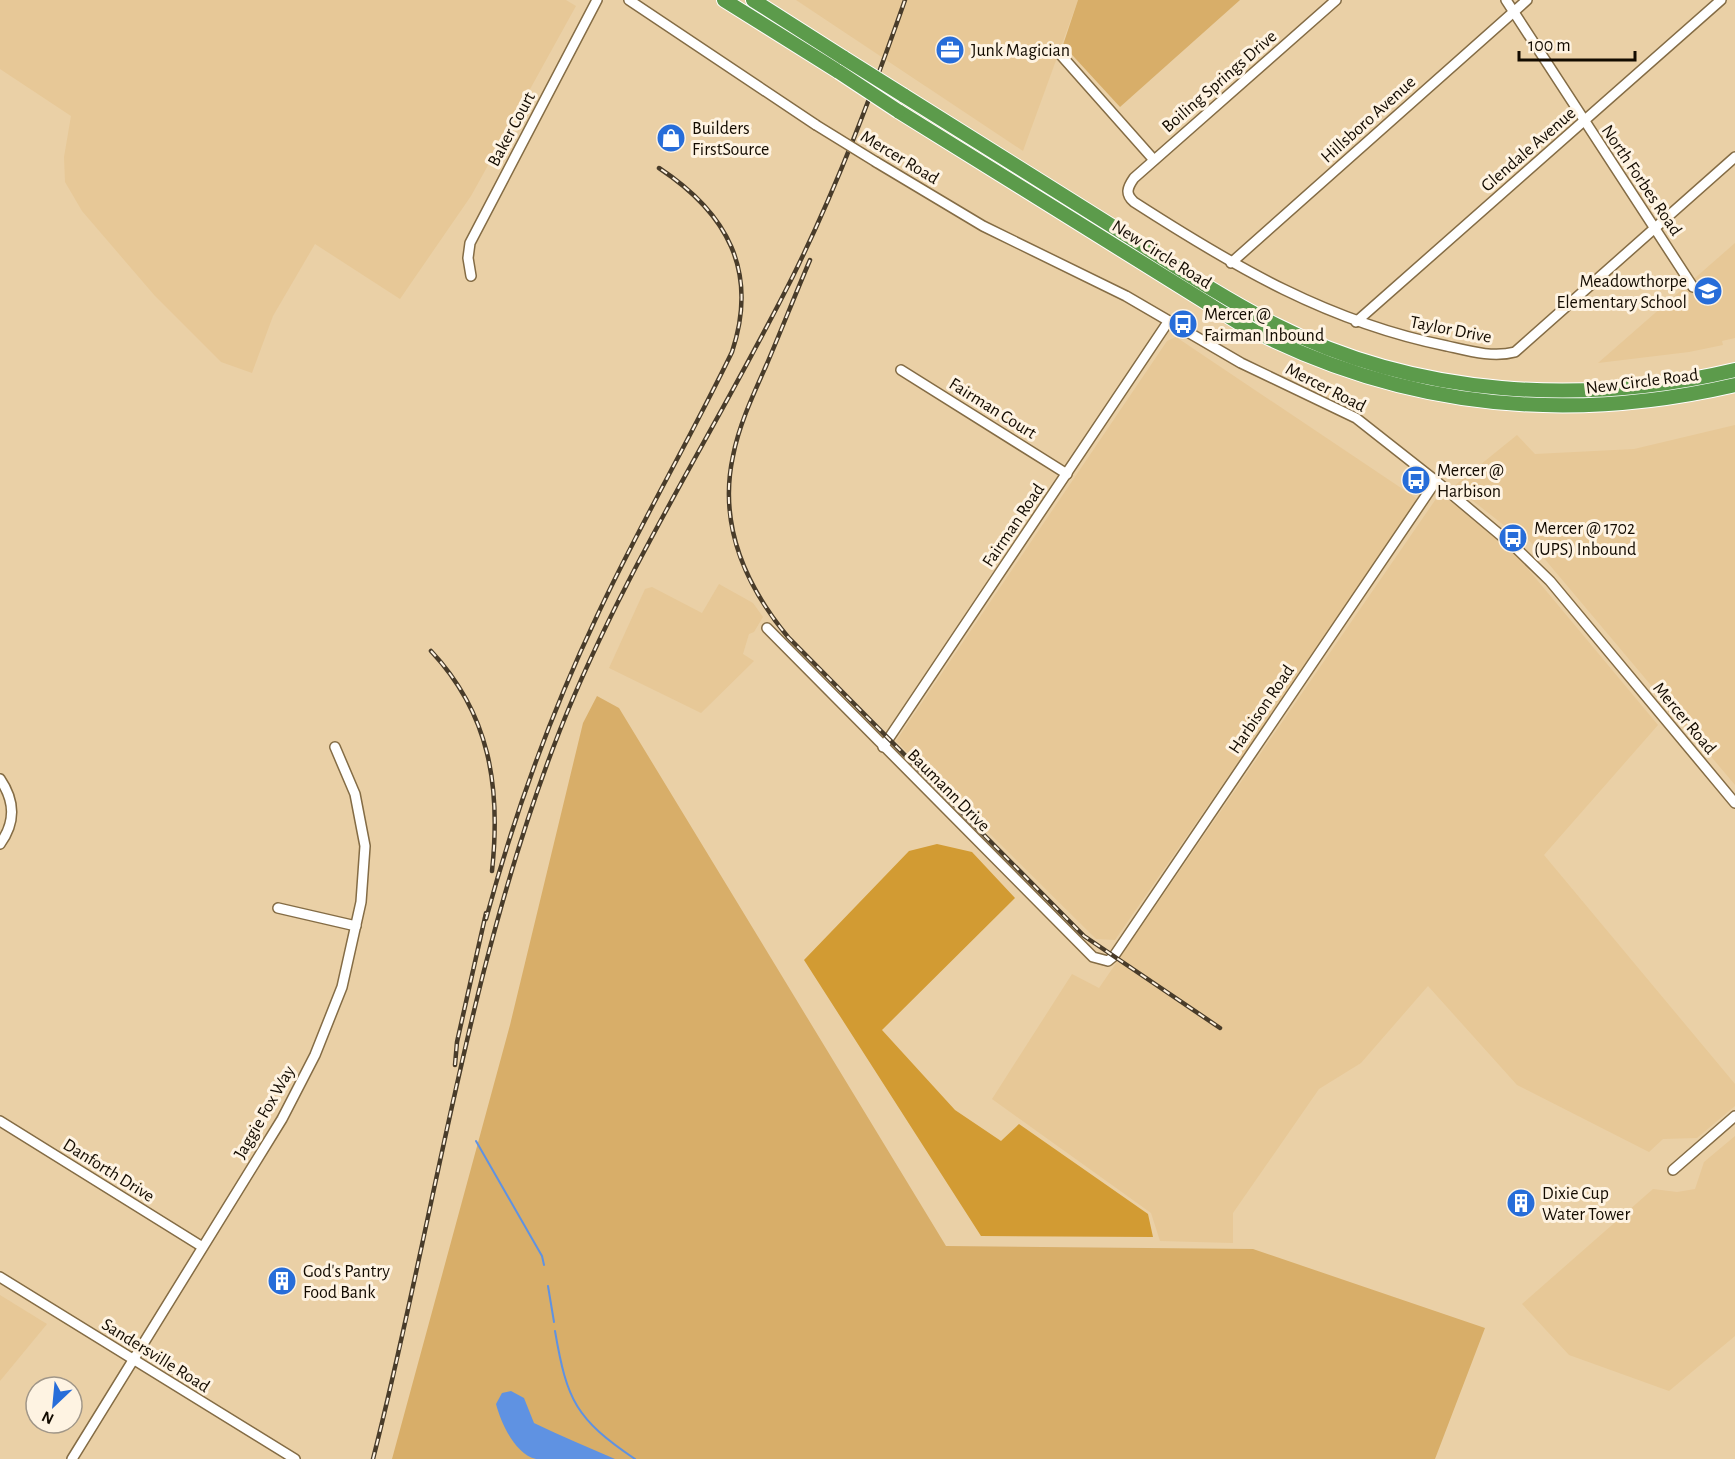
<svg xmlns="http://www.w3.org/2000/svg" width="1735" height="1459" font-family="'Alegreya Sans',sans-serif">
  <rect width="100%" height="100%" fill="#ead0a6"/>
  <g fill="#e7c897">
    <path d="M0 0H566L576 6 471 196 400 299 315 244 273 316 252 373 221 362 155 296 82 211 65 182 64 157 71 116 0 69Z"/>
    <path d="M796 0H1078L1023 151Z"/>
    <path d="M1735 243V338L1722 341 1723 345 1689 352 1598 363Z"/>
    <path d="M1176 337 1419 500 1115 940 1096 939 896 741 1167 341Z"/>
    <path d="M1735 425V785L1516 525 1510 530 1454 486 1517 435 1535 454 1634 449Z"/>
    <path d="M1440 493 1518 557 1658 725 1544 855 1735 1084V1106L1697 1138 1663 1139 1649 1152 1517 1085 1428 986 1361 1063 1319 1089 1233 1213V1243L1160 1241 1151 1213 992 1099 1072 974 1099 988Z"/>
    <path d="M719 584 753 603 763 617 754 632 749 634 743 654 754 661 701 713 609 668 645 589 652 587 702 613Z"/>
    <path d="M1735 1136V1336L1669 1391 1569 1355 1522 1304 1653 1189 1677 1192 1695 1189 1704 1162Z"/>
    <path d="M0 1295 47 1324 0 1381Z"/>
  </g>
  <g fill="#d8ae69">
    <path d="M1078 0H1240L1120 107 1063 45Z"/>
    <path d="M597 696 619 708 946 1246 1253 1249 1485 1328 1435 1459H392L510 1025 583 723Z"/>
  </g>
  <path fill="#d29b33" d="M937 844 972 852 1015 898 882 1030 955 1110 1001 1141 1019 1124 1148 1214 1153 1237 981 1236 804 960 909 851Z"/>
  <path fill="#5f92e2" d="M511 1391 524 1398 534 1423C561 1436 588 1447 615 1459 594 1459 555 1459 536 1459 515 1454 501 1423 496 1404L502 1393Z"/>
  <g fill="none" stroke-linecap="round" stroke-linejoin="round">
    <g stroke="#5f92e2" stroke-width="2">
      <path d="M476 1141 542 1256 544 1265"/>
      <path d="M548 1286 554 1322"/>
      <path d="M555 1331C567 1401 576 1419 635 1459"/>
    </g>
    <g stroke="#846c45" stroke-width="12">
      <g id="minor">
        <path d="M629 0 816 125"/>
        <path d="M1336 0 1134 178C1127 188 1125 194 1134 202 1235 267 1328 322 1447 346 1469 351 1493 358 1515 352L1735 157"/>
        <path d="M1506 0 1693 287"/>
        <path d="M1060 54 1154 160"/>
        <path d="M876 162 983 226 1126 296 1241 363 1356 418 1436 481 1517 549 1550 581 1735 803"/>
        <path d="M1231 263 1527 0"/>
        <path d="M471 276 468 258 470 243 597 0"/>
        <path d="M1356 322 1721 0"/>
        <path d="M901 370 1067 474"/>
        <path d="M767 628 1093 957 1108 961 1114 956 1436 481"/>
        <path d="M883 747 1168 322"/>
        <path d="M0 779C15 801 16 822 0 844"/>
        <path d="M278 908 356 926"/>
        <path d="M0 1121 201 1246"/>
        <path d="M1673 1170 1735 1116"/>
        <path d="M0 1277 295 1459"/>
        <path d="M72 1459 282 1119 315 1055 342 987 361 902 365 846 355 794 335 747"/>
      </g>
    </g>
    <g stroke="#fff" stroke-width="16">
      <g id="highway">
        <path d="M724 0 839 72"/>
        <path d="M753 0 844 58"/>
        <path d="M903 95C973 139 1043 183 1112 226 1166 260 1219 296 1276 325 1417 397 1583 406 1735 370"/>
        <path d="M898 111 1239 323C1396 407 1562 425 1735 385"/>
      </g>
    </g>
    <use href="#minor" stroke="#fff" stroke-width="9"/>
    <use href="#highway" stroke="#5c9b4b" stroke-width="14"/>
    <g stroke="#493c2a" stroke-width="4.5">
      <g id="rail">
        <path d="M810 260C795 295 781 331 766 366 753 395 739 425 733 456 718 525 745 585 788 637L1084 936 1220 1028"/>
        <path d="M431 651C490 714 501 787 492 871"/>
        <path d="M486 919C514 815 551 713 597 616 639 526 689 441 732 352 759 271 727 213 659 168"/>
        <path d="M455 1065 457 1042 486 913"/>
        <path d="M373 1459C435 1216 468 964 560 730 623 571 717 428 793 276 837 187 872 94 905 0"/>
      </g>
    </g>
    <use href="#rail" stroke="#fef3e2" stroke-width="2" stroke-dasharray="7" stroke-linecap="butt"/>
    <g stroke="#846c45" stroke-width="12" stroke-linecap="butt">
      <path id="minor-bridge" d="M816 125 876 162"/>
    </g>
    <g stroke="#fff" stroke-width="16" stroke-linecap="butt">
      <g id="highway-bridge">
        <path d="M844 58 903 95"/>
        <path d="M839 72 898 111"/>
      </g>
    </g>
    <use href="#minor-bridge" stroke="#fff" stroke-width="9"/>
    <use href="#highway-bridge" stroke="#5c9b4b" stroke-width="14"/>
  </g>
  <defs>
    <g id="office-disc" transform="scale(1.5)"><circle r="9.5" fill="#276dd9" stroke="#fef3e2"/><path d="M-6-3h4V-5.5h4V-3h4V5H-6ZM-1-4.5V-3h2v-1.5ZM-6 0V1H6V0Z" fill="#fff"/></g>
    <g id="shop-disc" transform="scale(1.5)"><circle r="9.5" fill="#276dd9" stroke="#fef3e2"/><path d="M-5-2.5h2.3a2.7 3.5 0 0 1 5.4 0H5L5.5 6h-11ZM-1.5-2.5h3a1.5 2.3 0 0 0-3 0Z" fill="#fff"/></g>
    <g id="school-disc" transform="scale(1.5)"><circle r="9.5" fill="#276dd9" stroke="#fef3e2"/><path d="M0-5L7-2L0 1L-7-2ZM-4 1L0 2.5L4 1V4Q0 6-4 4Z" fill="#fff"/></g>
    <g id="bus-disc" transform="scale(1.5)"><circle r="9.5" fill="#276dd9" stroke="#fef3e2"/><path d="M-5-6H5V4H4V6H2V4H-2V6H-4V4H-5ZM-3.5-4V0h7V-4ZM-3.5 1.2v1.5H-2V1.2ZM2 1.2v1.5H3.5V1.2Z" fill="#fff"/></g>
    <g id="building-disc" transform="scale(1.5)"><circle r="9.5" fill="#276dd9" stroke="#fef3e2"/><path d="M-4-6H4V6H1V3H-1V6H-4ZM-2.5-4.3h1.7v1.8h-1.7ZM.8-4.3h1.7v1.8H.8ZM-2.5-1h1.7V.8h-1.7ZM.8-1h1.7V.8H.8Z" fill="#fff"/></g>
  </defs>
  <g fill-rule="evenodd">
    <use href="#office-disc" x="950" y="50"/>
    <use href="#shop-disc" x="671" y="138"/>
    <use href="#school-disc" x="1708" y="291"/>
    <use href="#bus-disc" x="1183" y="324"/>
    <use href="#bus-disc" x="1416" y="480"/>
    <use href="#bus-disc" x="1513" y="538"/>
    <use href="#building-disc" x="1521" y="1203"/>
    <use href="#building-disc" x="282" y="1281"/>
  </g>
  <g text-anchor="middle" stroke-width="6" stroke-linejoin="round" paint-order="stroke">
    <g font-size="18" fill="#130b00" stroke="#fef3e2" text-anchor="start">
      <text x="971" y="56">Junk Magician</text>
      <text x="692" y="134">Builders<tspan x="692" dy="21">FirstSource</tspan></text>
      <text x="1687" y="287" text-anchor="end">Meadowthorpe<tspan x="1687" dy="21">Elementary School</tspan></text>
      <text x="1204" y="320">Mercer @<tspan x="1204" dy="21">Fairman Inbound</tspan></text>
      <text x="1437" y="476">Mercer @<tspan x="1437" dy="21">Harbison</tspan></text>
      <text x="1534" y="534">Mercer @ 1702<tspan x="1534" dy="21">(UPS) Inbound</tspan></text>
      <text x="1542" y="1199">Dixie Cup<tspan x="1542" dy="21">Water Tower</tspan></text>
      <text x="303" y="1277">God's Pantry<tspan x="303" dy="21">Food Bank</tspan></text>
    </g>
    <g font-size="18" fill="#130b00" stroke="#fef3e2">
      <text transform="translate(1219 81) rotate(-41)" y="6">Boiling Springs Drive</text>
      <text transform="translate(1368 119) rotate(-42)" y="6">Hillsboro Avenue</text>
      <text transform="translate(511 129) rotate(-62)" y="6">Baker Court</text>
      <text transform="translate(1528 149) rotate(-41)" y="6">Glendale Avenue</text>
      <text transform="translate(900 157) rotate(31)" y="6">Mercer Road</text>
      <text transform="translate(1642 180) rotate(56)" y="6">North Forbes Road</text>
      <text transform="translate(1162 254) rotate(32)" y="6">New Circle Road</text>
      <text transform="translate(1451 329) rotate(11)" y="6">Taylor Drive</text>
      <text transform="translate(1642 381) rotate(-7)" y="6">New Circle Road</text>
      <text transform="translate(1326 387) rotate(27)" y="6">Mercer Road</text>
      <text transform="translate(993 408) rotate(32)" y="6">Fairman Court</text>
      <text transform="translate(1013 525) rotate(-56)" y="6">Fairman Road</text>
      <text transform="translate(1261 709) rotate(-56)" y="6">Harbison Road</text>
      <text transform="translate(1685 718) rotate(50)" y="6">Mercer Road</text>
      <text transform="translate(949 790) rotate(45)" y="6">Baumann Drive</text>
      <text transform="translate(264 1112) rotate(-60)" y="6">Jaggie Fox Way</text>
      <text transform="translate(109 1170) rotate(32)" y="6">Danforth Drive</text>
      <text transform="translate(156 1355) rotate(32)" y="6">Sandersville Road</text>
    </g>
  </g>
  <g transform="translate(54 1405) rotate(206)"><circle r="28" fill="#fef3e2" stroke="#a09688" stroke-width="1.5"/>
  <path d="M0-4.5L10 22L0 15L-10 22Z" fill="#276dd9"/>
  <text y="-9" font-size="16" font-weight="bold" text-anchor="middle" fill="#130b00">N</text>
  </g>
  <path d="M1519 51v9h116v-9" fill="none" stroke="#130b00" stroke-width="3"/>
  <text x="1528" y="51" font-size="18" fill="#130b00" stroke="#fef3e2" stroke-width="4.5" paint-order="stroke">100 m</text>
</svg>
